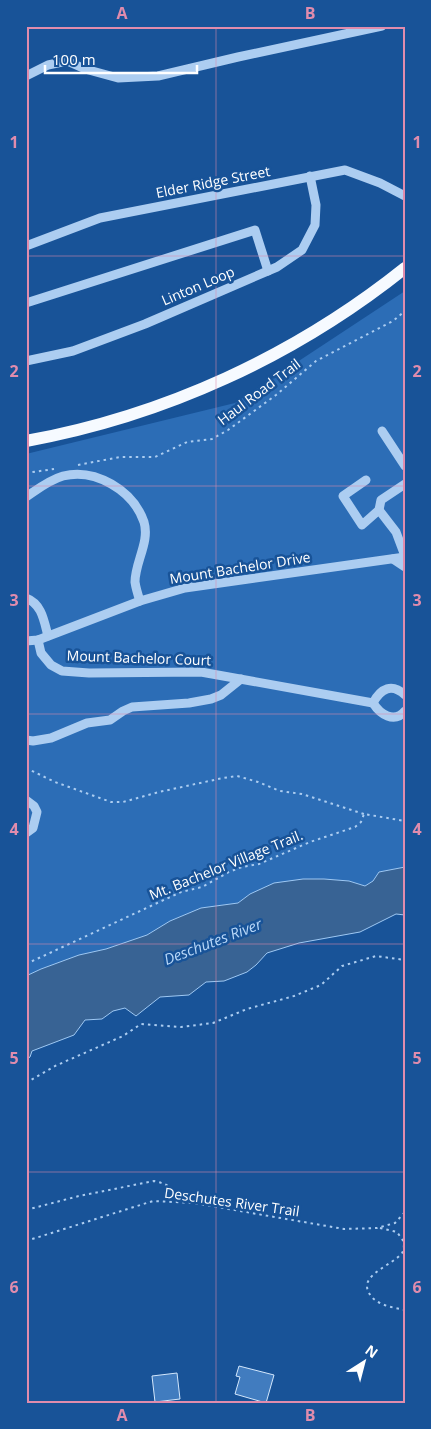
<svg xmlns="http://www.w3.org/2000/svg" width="431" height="1429" font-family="'Open Sans',sans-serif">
  <rect width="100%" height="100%" fill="#185398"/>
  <path fill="#2c6db6" d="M405 291V867L379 872 373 881 365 886 349 881 250 894 238 903 201 908 170 921 147 935 106 949 79 955 41 969 26 976V454L235 403Z"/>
  <path fill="#386394" stroke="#9ec8f3" d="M405 867V915L396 914 360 932 299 943 267 953 256 965 247 972 224 981 206 982 189 995 160 997 136 1016 125 1008 113 1011 102 1019 85 1020 74 1035 32 1051 30 1057 26 1060V976L41 969 79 955 106 949 147 935 170 921 201 908 238 903 250 894 274 883 303 879H324L349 881 365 886 373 881 379 872Z"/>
  <g fill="#417cbf" stroke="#d3e7fc">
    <path d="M239 1366 274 1375 266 1403 235 1394 240 1377 236 1376Z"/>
    <path d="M177 1373 180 1399 155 1402 152 1376Z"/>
  </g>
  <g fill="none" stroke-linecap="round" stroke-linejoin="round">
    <g stroke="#accdf1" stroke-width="2" stroke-dasharray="2.5 4" stroke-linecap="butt">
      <path d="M78 465 120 457H155L187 442 212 439 228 430 276 395 316 361 393 321 405 311"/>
      <path d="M26 473 54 469"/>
      <path d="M26 768 55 782 111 802H123L159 792 223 778 237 776 258 782 280 791 302 794 364 814"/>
      <path d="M26 964 181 892 202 887 229 872 242 867 259 864 310 842 355 827 361 822 364 814 405 821"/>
      <path d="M26 1083 55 1066 123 1036 141 1024 181 1027 213 1023 247 1009 294 996 321 985 342 966 376 956 405 960"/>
      <path d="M26 1210 79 1196 154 1181C168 1184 177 1190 185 1202"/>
      <path d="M380 1228 397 1232 404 1242C404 1246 404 1250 402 1253 393 1265 361 1274 368 1291 374 1305 391 1307 405 1310"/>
      <path d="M26 1241 153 1201 194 1203 344 1229 377 1228 395 1223 405 1212"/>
    </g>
    <g stroke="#accdf1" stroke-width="9">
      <path d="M26 76 48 65 67 61 85 69 118 78 158 76 238 57 382 26"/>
      <path d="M26 246 100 218 345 170 380 183 405 196"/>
      <path d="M26 303 255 230 268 271"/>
      <path d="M26 361 73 351 145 324 277 267 302 250 315 225 316 205 310 176"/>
      <path d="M382 431 405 466"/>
      <path d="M366 480 343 496 362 525 379 510 396 532 405 556"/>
      <path d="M26 497C38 489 49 480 63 476 95 468 133 490 144 522 150 542 135 562 135 582 136 589 138 595 140 601"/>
      <path d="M379 510 381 500 405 484"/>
      <path d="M393 559 405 567"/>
      <path d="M26 598C42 604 44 621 48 636"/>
      <path d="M38 640 41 653 51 665 62 671 89 673 201 672 373 703"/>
      <path d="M26 641 38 640 140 601 185 588 405 557"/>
      <path d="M373 703C380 714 394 724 405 711"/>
      <path d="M373 703C381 688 392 683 405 695"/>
      <path d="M26 740 33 741 51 738 87 723 110 720 123 711 132 707 189 703 211 699 221 695 241 679"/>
      <path d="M26 800 34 806 37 812 33 828 26 833"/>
    </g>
    <path stroke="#f6faff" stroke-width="12" d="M26 441C164 416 295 356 405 268"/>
  </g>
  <path fill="none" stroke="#e08cad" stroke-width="1" stroke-opacity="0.55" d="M216 26V1403M26 256H405M26 486H405M26 714H405M26 944H405M26 1172H405"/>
  <g text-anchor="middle" stroke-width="5" stroke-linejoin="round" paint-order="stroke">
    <g font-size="14" fill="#fff" stroke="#185398">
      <text transform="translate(213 182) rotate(-11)" y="5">Elder Ridge Street</text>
      <text transform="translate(198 286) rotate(-23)" y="5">Linton Loop</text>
      <text transform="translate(259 392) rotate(-37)" y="5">Haul Road Trail</text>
      <text transform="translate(240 568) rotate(-9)" y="5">Mount Bachelor Drive</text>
      <text transform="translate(139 658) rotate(2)" y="5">Mount Bachelor Court</text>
      <text transform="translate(226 865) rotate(-22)" y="5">Mt. Bachelor Village Trail.</text>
      <text transform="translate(232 1202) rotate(8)" y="5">Deschutes River Trail</text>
    </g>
    <g font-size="15" font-style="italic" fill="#b8d7f8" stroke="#185398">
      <text transform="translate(213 942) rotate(-21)" y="5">Deschutes River</text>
    </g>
  </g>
  <rect width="431" height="1429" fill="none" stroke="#185398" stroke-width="55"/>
  <g transform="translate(364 1362) rotate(36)" stroke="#185398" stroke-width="4" paint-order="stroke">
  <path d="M0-4L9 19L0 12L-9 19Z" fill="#ffffff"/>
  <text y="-8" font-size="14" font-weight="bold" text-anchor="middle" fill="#ffffff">N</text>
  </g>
  <path d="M45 65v8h152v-8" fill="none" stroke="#ffffff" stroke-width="2.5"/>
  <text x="52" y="65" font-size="15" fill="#ffffff" stroke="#185398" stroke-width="4" paint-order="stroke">100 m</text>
  <rect x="28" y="28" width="376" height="1374" fill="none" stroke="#e08cad" stroke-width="2"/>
  <g font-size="16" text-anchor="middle" font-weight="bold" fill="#e08cad">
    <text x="122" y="19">A</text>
    <text x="310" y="19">B</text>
    <text x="14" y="148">1</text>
    <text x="417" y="148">1</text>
    <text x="14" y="377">2</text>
    <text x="417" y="377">2</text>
    <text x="14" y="606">3</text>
    <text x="417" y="606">3</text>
    <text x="14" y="835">4</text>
    <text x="417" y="835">4</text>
    <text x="14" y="1064">5</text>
    <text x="417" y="1064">5</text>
    <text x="14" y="1293">6</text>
    <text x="417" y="1293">6</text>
    <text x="122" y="1421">A</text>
    <text x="310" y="1421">B</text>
  </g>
</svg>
